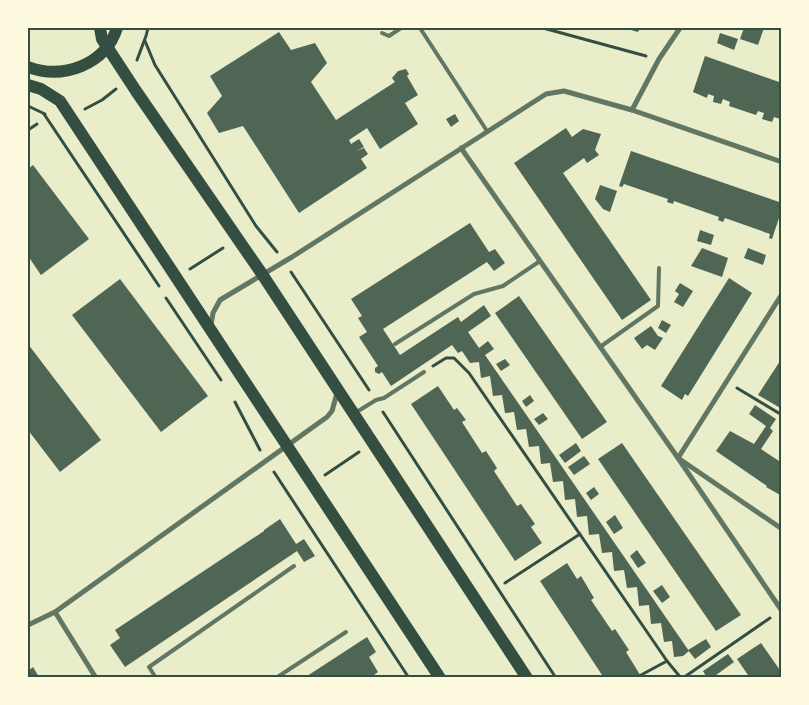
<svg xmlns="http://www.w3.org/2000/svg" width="809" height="705" font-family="'Work Sans',sans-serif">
  <rect width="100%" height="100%" fill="#e9edc9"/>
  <g fill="#4f6655">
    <path d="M624 28H640L638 32Z"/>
    <path d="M744 28H764L758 45 740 39Z"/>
    <path d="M279 32 291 50 315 43 327 63 311 82 336 120 395 82 392 78 398 71 406 69 409 74 407 76 418 95 405 103 418 124 380 149 367 128 349 140 351 144 359 139 364 147 356 151 364 148 368 154 361 159 367 168 299 213 243 126 219 133 207 113 222 96 210 76Z"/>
    <path d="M720 33 738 39 734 50 717 43Z"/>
    <path d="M705 56 782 83V124L779 123 780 119 774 117 772 122 762 119 764 113 758 111 756 115 729 106 730 102 723 99 721 104 713 102 714 96 708 94 707 98 693 92Z"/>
    <path d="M455 114 459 121 451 127 446 119Z"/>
    <path d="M566 128 572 137 583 129 601 134 595 150 599 155 587 163 584 158 563 173 651 300 622 320 514 163Z"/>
    <path d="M631 151 782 203V209L772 239 769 238 770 234 725 218 723 222 718 220 719 217 674 201 673 204 667 202 668 199 624 184 622 187 619 186Z"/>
    <path d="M33 165 89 239 41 275 28 256V169Z"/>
    <path d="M600 185 617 191 610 212 603 209 595 199Z"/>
    <path d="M470 223 489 252 495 249 505 263 494 271 487 262 383 329 400 355 458 317 461 322 484 305 491 316 468 332 479 348 488 341 494 349 485 355 689 651 683 656 674 657 672 641 664 642 661 623 651 624 649 605 639 606 637 587 627 588 624 570 614 571 612 552 602 553 599 534 589 535 587 516 577 517 575 499 565 500 563 481 553 482 550 463 541 464 539 446 529 447 526 429 517 430 514 412 505 413 502 395 493 396 490 376 481 378 479 362 470 363 462 351 458 353 452 345 391 386 382 372 379 374 375 372V368L378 366 359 337 367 332 358 318 362 316 351 299Z"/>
    <path d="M700 230 714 235 711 245 697 241Z"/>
    <path d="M702 248 728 258 722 277 691 266Z"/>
    <path d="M748 248 766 255 763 265 744 258Z"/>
    <path d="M729 278 752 293 688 396 685 394 682 400 661 386Z"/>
    <path d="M120 279 208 396 161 432 72 315Z"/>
    <path d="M680 283 693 291 683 307 674 302 679 294 675 291Z"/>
    <path d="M519 296 607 422 582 439 495 313Z"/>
    <path d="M662 320 671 325 666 333 658 328Z"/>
    <path d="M651 326 658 336 663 338 655 350 647 345 642 349 634 338Z"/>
    <path d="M28 344 101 440 60 472 28 430Z"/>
    <path d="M782 358V409L758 395Z"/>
    <path d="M505 359 510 365 501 371 496 364Z"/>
    <path d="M438 386 454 410 457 408 466 420 462 422 482 453 486 451 497 468 494 471 517 506 521 504 535 524 531 527 542 543 515 561 411 404Z"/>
    <path d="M530 395 534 401 526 407 522 401Z"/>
    <path d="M755 405 776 419 770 428 773 431 761 449 782 463V496L766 487 767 486 716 451 730 431 754 444 766 426 749 414Z"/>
    <path d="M543 413 548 419 539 425 534 419Z"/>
    <path d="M576 443 581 451 565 463 559 455Z"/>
    <path d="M622 443 741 615 716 631 598 459Z"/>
    <path d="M584 456 590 464 574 475 568 467Z"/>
    <path d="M594 487 599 494 591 500 586 493Z"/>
    <path d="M615 515 623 528 614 534 606 522Z"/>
    <path d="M280 519 296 544 304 539 315 556 304 562 297 551 125 667 110 645 120 638 115 630 264 531V530Z"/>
    <path d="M637 550 646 563 638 568 630 556Z"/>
    <path d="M567 563 577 579 581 576 594 598 591 600 612 631 615 629 629 650 626 652 642 678H604L540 581Z"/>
    <path d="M662 585 670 597 662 603 653 591Z"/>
    <path d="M367 637 376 652 369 657 378 672 370 678H304Z"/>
    <path d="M706 639 711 647 695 659 688 650Z"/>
    <path d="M761 643 782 673V678H750L737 659Z"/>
    <path d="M728 654 734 662 712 678H707L703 671Z"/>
    <path d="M33 667 39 677 28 678V671Z"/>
  </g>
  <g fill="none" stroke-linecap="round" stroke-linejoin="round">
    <g stroke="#344e41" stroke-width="3">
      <path d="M543 28 646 56"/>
      <path d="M145 41 155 65 256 226 277 252"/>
      <path d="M137 60 146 36 148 28"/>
      <path d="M28 106 45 114"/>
      <path d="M85 109 102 100 116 89"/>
      <path d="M44 114 159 286"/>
      <path d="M28 130 37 124"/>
      <path d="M190 269 223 248"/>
      <path d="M291 272 369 390"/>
      <path d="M166 298 221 380"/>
      <path d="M433 366 446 358H454L469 373 667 661"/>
      <path d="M737 388 782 415"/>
      <path d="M235 402 260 450"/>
      <path d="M383 412 556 678"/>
      <path d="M274 472 409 678"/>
      <path d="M325 475 359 452"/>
      <path d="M505 583 580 534"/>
      <path d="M641 675 667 661 681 678"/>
      <path d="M683 678 770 618"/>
    </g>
    <g stroke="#617663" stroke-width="4">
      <path d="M420 28 487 131"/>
      <path d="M382 33 389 36 401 28"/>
      <path d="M395 344 474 294 503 286 540 261"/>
      <path d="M600 347 658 306 659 268"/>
      <path d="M355 413 376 400 384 398 424 372"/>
      <path d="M156 678 149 667 294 566"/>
      <path d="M276 678 346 632"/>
    </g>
    <g stroke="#617663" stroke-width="5">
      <path d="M632 110 659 59 680 28"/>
      <path d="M461 148 678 458 782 611"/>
      <path d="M782 294 678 458 782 529"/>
      <path d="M211 325 213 313 220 300 292 257 546 94 564 91 632 110 782 162"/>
      <path d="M55 612 96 678"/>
      <path d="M28 625 55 612 327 417 332 411 337 393"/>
    </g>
    <g stroke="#344e41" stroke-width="12">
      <path d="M100 28 102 39 136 91 262 274 527 678"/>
      <path d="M28 67C63 80 105 65 117 28"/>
      <path d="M28 85 41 89 60 101 440 678"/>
    </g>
  </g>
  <rect width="809" height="705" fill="none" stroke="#fefae0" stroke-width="58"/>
  <rect x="29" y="29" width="751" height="647" fill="none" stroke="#344e41" stroke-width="2"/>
</svg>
